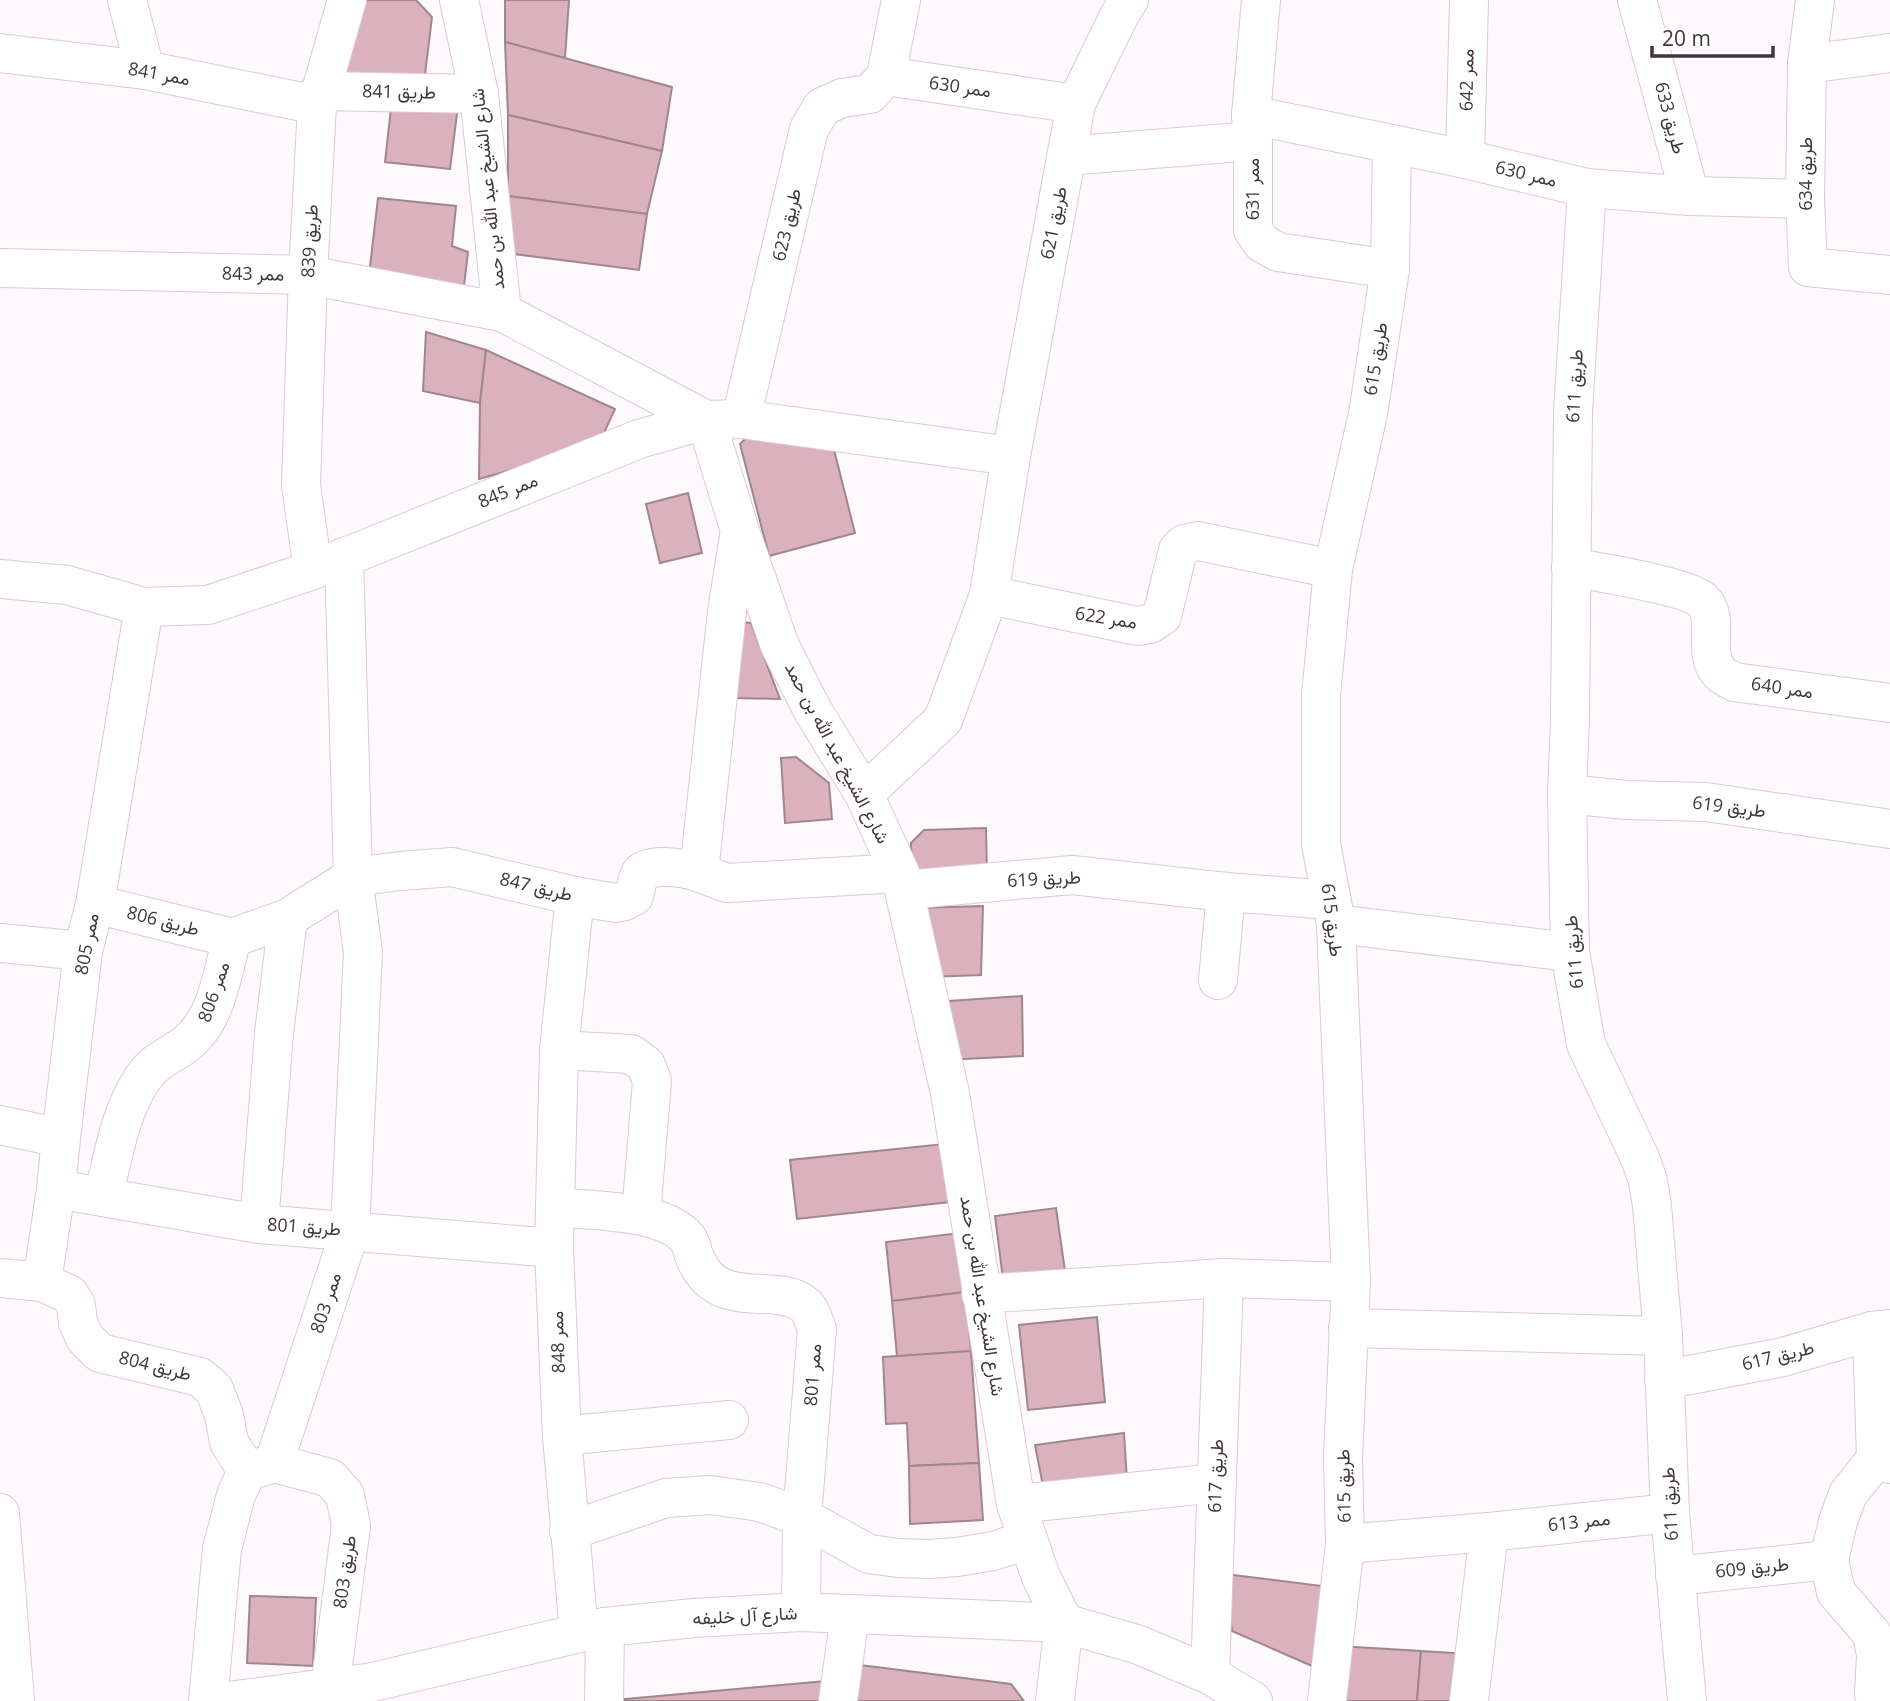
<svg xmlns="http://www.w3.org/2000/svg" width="1890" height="1701" font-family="'Open Sans',Vazirmatn,sans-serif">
  <rect width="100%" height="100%" fill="#fdf9fc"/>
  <g fill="#dab1bc" stroke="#a0868d" stroke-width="2">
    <path d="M355 0H416L432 17 423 91 325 86Z"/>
    <path d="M505 0H569L565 58 505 42Z"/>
    <path d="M505 42 672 87 662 151 508 115Z"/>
    <path d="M392 99 458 106 450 169 385 162Z"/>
    <path d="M508 115 662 151 647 214 508 196Z"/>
    <path d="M508 196 647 214 639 270 514 254Z"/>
    <path d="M378 198 456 206 452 246 468 252 464 286 369 275Z"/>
    <path d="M426 332 486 350 480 403 423 391Z"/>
    <path d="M486 350 615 409 598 446 479 479 480 403Z"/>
    <path d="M754 430 832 442 855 533 769 556 740 444Z"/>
    <path d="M688 493 702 553 660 563 646 504Z"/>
    <path d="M738 622 751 623 780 699 734 698Z"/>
    <path d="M796 757 829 783 832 819 785 823 781 758Z"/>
    <path d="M986 828 987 876 912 878 911 843 924 830Z"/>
    <path d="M983 906 981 975 928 977 915 908Z"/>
    <path d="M1022 996 1023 1056 946 1060 935 1002Z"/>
    <path d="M944 1144 950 1202 797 1219 790 1160Z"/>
    <path d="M1056 1208 1066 1278 1004 1287 995 1216Z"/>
    <path d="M959 1233 965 1292 892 1301 886 1242Z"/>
    <path d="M965 1292 971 1351 897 1357 892 1301Z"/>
    <path d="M1097 1317 1105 1402 1028 1410 1019 1325Z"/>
    <path d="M971 1351 979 1463 909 1466 907 1423 886 1424 883 1357Z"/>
    <path d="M1124 1433 1127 1481 1043 1486 1035 1445Z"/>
    <path d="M979 1463 983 1520 910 1524 909 1466Z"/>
    <path d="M1225 1574 1322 1586 1312 1666 1232 1631Z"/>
    <path d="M250 1596 316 1598 313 1666 247 1663Z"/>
    <path d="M1338 1646 1421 1651 1417 1701H1334Z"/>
    <path d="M1421 1651 1468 1654 1464 1701H1417Z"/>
    <path d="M852 1664 1011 1684 1024 1701H848Z"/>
    <path d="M836 1680 833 1701H615V1700Z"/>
  </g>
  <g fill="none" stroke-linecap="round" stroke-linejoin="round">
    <g stroke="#dec7d7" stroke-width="40">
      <g id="minor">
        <path d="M127 0 145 70"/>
        <path d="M347 0 317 105 308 275 301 485 313 570 639 439 706 420 741 419 1011 456"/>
        <path d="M459 0 479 94 502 312 706 420 740 531 780 646 813 711 864 794 900 873 950 1093 1016 1504 1041 1577 1064 1623 1055 1701"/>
        <path d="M1261 0 1251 115 1253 141V230L1262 243 1278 252 1390 269"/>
        <path d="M1637 0 1690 196"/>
        <path d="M1815 0 1807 64 1805 199 1808 267 1890 275"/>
        <path d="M0 53 145 70 317 105"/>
        <path d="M1807 64 1890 53"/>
        <path d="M886 76 1076 104"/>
        <path d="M320 91 479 94"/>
        <path d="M1251 115 1465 159 1587 188 1690 196 1805 199"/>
        <path d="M1066 156 1253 141"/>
        <path d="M1465 159 1469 0"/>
        <path d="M1587 188 1573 412 1570 720 1567 794 1570 952 1586 1044 1640 1158 1648 1181 1652 1206 1663 1336 1670 1513 1687 1701"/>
        <path d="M0 268 308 275 502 312"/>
        <path d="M741 419 809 129 822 107 842 98 870 94 886 76 901 0"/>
        <path d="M1571 567C1596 572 1688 586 1703 601 1721 620 1701 654 1720 673 1723 677 1730 679 1734 682L1890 703"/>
        <path d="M0 579 67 585 144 607 208 605 313 570"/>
        <path d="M989 595 1137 626 1150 624 1162 616 1178 550 1184 544 1198 541 1333 569"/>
        <path d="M864 794 943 720 989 595 1011 456 1076 104 1119 16 1129 0"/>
        <path d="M1567 794 1626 800 1706 802 1890 829"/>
        <path d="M699 872 727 611 739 537"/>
        <path d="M904 890 1072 875 1226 892 1330 900"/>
        <path d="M575 896 559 1050 554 1248 562 1436 579 1633"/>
        <path d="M95 904 232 938"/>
        <path d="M1336 924 1570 952"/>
        <path d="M232 938 288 918 353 877 400 871 452 867 575 896 616 903 625 901 634 896C636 889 637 880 640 874 648 862 688 868 700 873 710 876 717 880 727 883L900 873"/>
        <path d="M0 943 83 951"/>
        <path d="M1218 980 1226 892"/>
        <path d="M559 1050 631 1054 646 1065 652 1081 641 1215"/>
        <path d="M0 1125 61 1138"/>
        <path d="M56 1189 259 1224 554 1248"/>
        <path d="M103 1197C113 1159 119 1115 141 1081 155 1059 168 1058 186 1044 217 1020 222 974 232 938"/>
        <path d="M555 1207C590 1211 663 1209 687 1238 690 1242 692 1248 693 1253 699 1269 707 1281 723 1288 750 1299 785 1288 805 1305 811 1310 814 1322 817 1329L802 1517 801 1612"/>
        <path d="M259 1224 274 1033 288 918"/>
        <path d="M0 1278 42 1282 69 1294 76 1305 78 1323 85 1338 100 1353 200 1377 214 1389 224 1415 229 1442 247 1471"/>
        <path d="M42 1282 56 1189 61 1138 83 951 95 904 144 607"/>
        <path d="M981 1294 1224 1278 1351 1282"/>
        <path d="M1348 1328 1663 1336"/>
        <path d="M1872 1331 1876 1459 1890 1464"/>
        <path d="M1664 1380 1783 1357 1872 1331 1890 1329"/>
        <path d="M562 1436 729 1420"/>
        <path d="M274 1463 350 1231 363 952 353 877 344 557"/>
        <path d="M274 1463 330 1478 345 1495 351 1526 330 1688"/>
        <path d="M1016 1504 1216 1483"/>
        <path d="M0 1513 15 1701"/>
        <path d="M569 1531 666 1498 710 1495 760 1502 802 1517 869 1554 898 1558 928 1559 957 1557 993 1551 1027 1540"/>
        <path d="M1345 1544 1489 1532 1670 1513"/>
        <path d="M1675 1576 1829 1560"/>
        <path d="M1210 1675 1224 1278"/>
        <path d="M1874 1694 1876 1655 1872 1634 1836 1592 1829 1560 1838 1521 1848 1494 1876 1459"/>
        <path d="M208 1701 222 1549 236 1495 247 1471 272 1464"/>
        <path d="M229 1701 373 1682 605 1627 694 1618 801 1612 1064 1623 1139 1645 1210 1675 1253 1701"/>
        <path d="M604 1701 605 1627"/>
        <path d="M838 1701 850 1615"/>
        <path d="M1327 1701 1345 1544 1343 1457 1351 1282 1336 924 1321 844V696L1333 569 1368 414 1390 269 1392 144"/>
        <path d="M1469 1701 1489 1532"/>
      </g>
    </g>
    <use href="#minor" stroke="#fff" stroke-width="38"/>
  </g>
  <g text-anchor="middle" stroke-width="7" stroke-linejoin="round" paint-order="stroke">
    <g font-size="18" fill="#40363d" stroke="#fff">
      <text transform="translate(159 74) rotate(10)" y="6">ممر 841</text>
      <text transform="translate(1467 80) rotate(-89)" y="6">ممر 642</text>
      <text transform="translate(960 87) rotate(8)" y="6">ممر 630</text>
      <text transform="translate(399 92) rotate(1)" y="6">طريق 841</text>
      <text transform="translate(1670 118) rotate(75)" y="6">طريق 633</text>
      <text transform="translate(1526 174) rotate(13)" y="6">ممر 630</text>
      <text transform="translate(1806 174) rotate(-90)" y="6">طريق 634</text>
      <text transform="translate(488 189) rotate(-96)" y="6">شارع الشيخ عبد الله بن حمد</text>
      <text transform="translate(1253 189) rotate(-90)" y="6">ممر 631</text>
      <text transform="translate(1054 223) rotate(-79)" y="6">طريق 621</text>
      <text transform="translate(787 225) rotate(-77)" y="6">طريق 623</text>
      <text transform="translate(310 241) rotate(-87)" y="6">طريق 839</text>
      <text transform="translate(253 274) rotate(1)" y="6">ممر 843</text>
      <text transform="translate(1376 359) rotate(-81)" y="6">طريق 615</text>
      <text transform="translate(1575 386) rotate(-87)" y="6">طريق 611</text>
      <text transform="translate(508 491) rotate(-22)" y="6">ممر 845</text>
      <text transform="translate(1106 618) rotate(9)" y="6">ممر 622</text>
      <text transform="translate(1782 688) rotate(8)" y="6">ممر 640</text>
      <text transform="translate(837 753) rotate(62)" y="6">شارع الشيخ عبد الله بن حمد</text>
      <text transform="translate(1729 807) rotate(7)" y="6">طريق 619</text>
      <text transform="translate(1044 879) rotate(-3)" y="6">طريق 619</text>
      <text transform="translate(536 887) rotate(13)" y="6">طريق 847</text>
      <text transform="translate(1332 920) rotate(83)" y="6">طريق 615</text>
      <text transform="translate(163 921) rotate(14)" y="6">طريق 806</text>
      <text transform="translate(87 944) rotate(-79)" y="6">ممر 805</text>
      <text transform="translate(1574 952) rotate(-95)" y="6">طريق 611</text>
      <text transform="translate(214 992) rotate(-71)" y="6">ممر 806</text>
      <text transform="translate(304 1227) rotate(4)" y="6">طريق 801</text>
      <text transform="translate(982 1296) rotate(81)" y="6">شارع الشيخ عبد الله بن حمد</text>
      <text transform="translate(326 1303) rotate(-72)" y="6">ممر 803</text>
      <text transform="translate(558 1342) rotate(-92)" y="6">ممر 848</text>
      <text transform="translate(1778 1356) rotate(-14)" y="6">طريق 617</text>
      <text transform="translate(155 1366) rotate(14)" y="6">طريق 804</text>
      <text transform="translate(813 1375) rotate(-86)" y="6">ممر 801</text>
      <text transform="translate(1216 1476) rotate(-88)" y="6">طريق 617</text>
      <text transform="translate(1344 1486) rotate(-91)" y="6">طريق 615</text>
      <text transform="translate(1670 1504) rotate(-93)" y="6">طريق 611</text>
      <text transform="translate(1579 1522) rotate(-6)" y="6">ممر 613</text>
      <text transform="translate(1752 1568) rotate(-6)" y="6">طريق 609</text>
      <text transform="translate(345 1572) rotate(-82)" y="6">طريق 803</text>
      <text transform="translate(745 1616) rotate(-3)" y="6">شارع آل خليفه</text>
    </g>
  </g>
  <path d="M1652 46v10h121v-10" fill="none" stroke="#40363d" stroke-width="3.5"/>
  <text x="1662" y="46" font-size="21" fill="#40363d" stroke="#ffffff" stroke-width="5" paint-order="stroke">20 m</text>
</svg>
